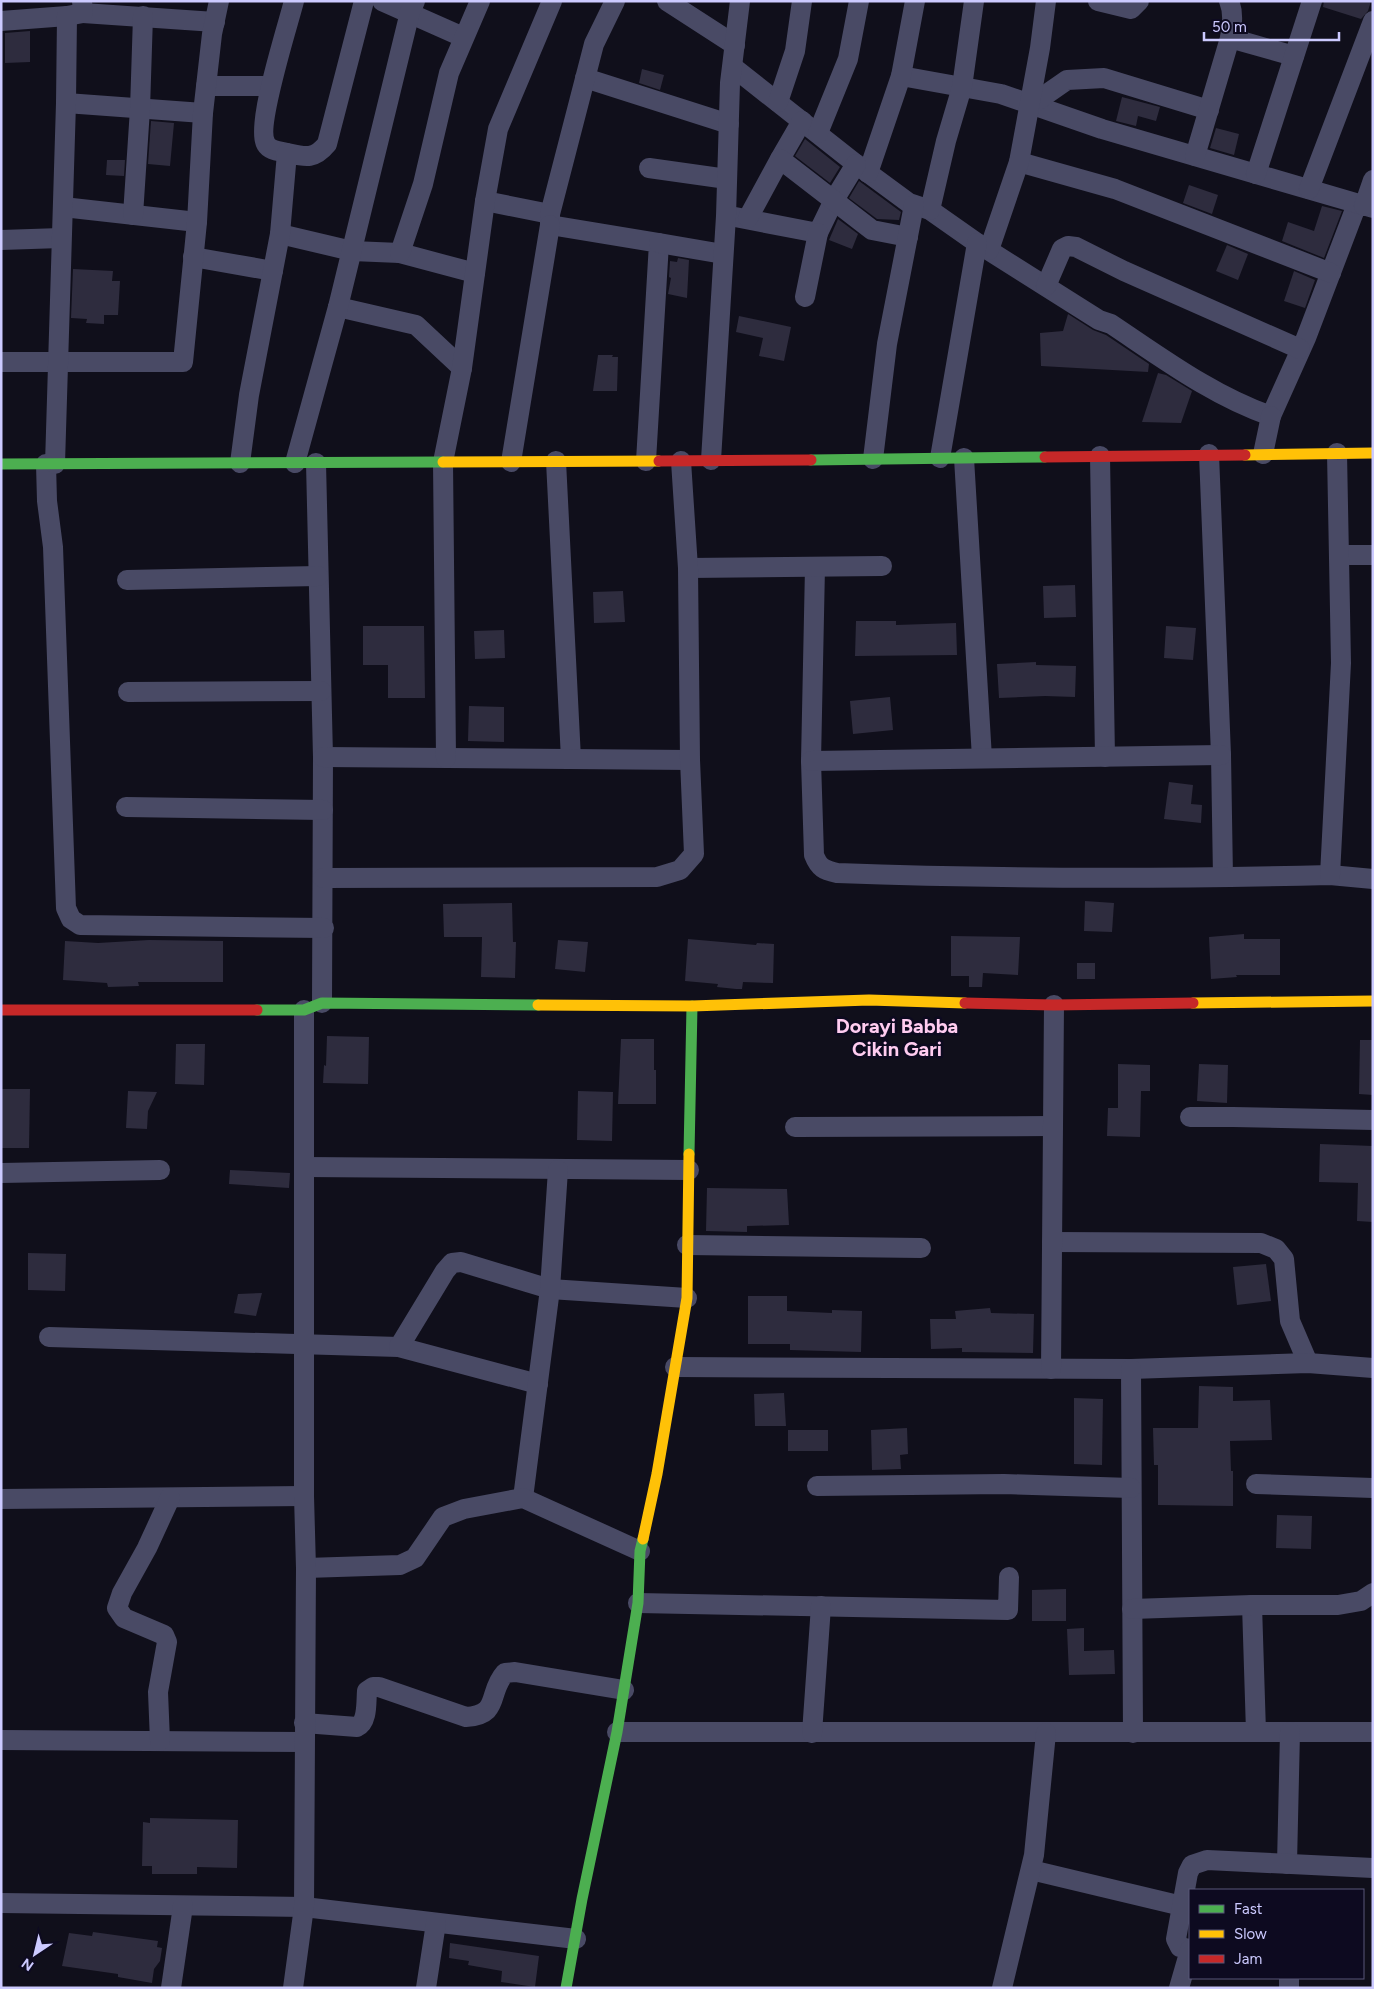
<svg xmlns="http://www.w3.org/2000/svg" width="1374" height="1989" font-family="Figtree,sans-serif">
  <rect width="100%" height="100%" fill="#100f1b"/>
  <g fill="#2e2c3e">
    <path d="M1324 1H1371L1368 11 1361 19 1323 7Z"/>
    <path d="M30 31V62L5 63V33Z"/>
    <path d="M642 69 664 75 660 90 639 83Z"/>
    <path d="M1122 97 1160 107 1156 121 1138 116 1136 126 1116 121Z"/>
    <path d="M151 121 174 123 170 166 148 164Z"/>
    <path d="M1216 128 1239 134 1234 155 1210 148Z"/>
    <path d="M805 139 840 167 830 183 795 156Z"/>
    <path d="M107 160H125L124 176 106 175Z"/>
    <path d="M859 181 901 212 899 220 877 219 849 198Z"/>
    <path d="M1189 185 1218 195 1212 214 1183 203Z"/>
    <path d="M1322 206 1342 211 1324 258 1282 241 1288 222 1314 231Z"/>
    <path d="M838 219 858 234 852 249 829 240Z"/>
    <path d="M1227 245 1248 254 1238 280 1216 271Z"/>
    <path d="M678 258 689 260 687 298 668 294 671 278 669 277 670 261 677 262Z"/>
    <path d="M73 269 113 271 112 281H120L118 315H104V324L86 323 87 319 71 318Z"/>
    <path d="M1294 271 1315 280 1305 308 1284 301Z"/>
    <path d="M1068 314 1093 330 1106 335 1149 364 1148 372 1041 366 1040 333 1063 331Z"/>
    <path d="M739 316 791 327 784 361 759 356 763 338 736 332Z"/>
    <path d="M598 355H613L612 357H618L617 391H593Z"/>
    <path d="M1158 373 1166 375 1192 391 1181 423 1142 422Z"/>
    <path d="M1075 585 1076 617 1044 618 1043 586Z"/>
    <path d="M623 591 625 622 594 623 593 592Z"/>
    <path d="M856 621H896V625L956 623 957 655 855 656Z"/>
    <path d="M363 626H424L425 698H388V665H363Z"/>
    <path d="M1166 626 1196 628 1193 660 1164 658Z"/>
    <path d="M504 630 505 658 475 659 474 631Z"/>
    <path d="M1036 662V665L1076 666 1075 697 1045 696 999 698 997 664Z"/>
    <path d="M890 697 893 730 853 734 850 701Z"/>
    <path d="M469 706 504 707V742L468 741Z"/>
    <path d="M1169 782 1193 785 1191 804 1202 805 1201 823 1164 819Z"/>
    <path d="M1085 901 1114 903 1112 932 1084 931Z"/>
    <path d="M512 903 513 942H516L515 978 481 977 482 937H444L443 904Z"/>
    <path d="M1244 934V939H1280V975H1236L1237 977 1211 979 1209 937Z"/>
    <path d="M951 936 1020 937 1018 975 983 973 982 987H969V976H951Z"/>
    <path d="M688 939 756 945 757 943 774 944 773 983 743 982 742 989H736L717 987 718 984 685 981Z"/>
    <path d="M149 940 223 941V982H138L139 986 108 987 107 983 63 980 65 941 98 943Z"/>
    <path d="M558 940 588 942 585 972 555 969Z"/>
    <rect x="1077" y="963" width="18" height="16"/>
    <path d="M327 1036 369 1037 368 1084 323 1083 324 1065 326 1066Z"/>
    <path d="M621 1039H654V1070H656V1104H618Z"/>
    <path d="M1360 1040H1373V1095L1359 1094Z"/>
    <path d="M176 1044H205L204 1085 175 1084Z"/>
    <path d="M1118 1064 1150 1065V1091H1141L1140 1137 1107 1136 1108 1108H1118Z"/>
    <path d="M1199 1064 1228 1065 1227 1103 1197 1101Z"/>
    <path d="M1 1089H30L29 1148H1Z"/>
    <path d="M128 1091 157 1092 148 1111 147 1129 126 1128Z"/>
    <path d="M578 1091 613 1092 612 1141 577 1140Z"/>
    <path d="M1320 1144 1373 1146V1222L1357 1221 1358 1183 1319 1182Z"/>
    <path d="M230 1170 290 1173 289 1188 229 1184Z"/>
    <path d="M707 1188 787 1189 789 1225 747 1226V1232L706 1231Z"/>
    <path d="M28 1253 66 1254 65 1291 28 1290Z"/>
    <path d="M1266 1264 1271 1301 1237 1305 1233 1267Z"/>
    <path d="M262 1293 256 1316 234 1313 238 1294Z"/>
    <path d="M748 1296H787V1311L832 1313V1310L862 1311 861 1352 790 1350V1344H748Z"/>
    <path d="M990 1308 991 1313 1034 1314 1033 1353 962 1352V1348L931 1349 930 1319H956L955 1311Z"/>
    <path d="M1199 1386 1233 1387V1401L1270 1400 1272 1440 1230 1441 1231 1471H1233V1506L1158 1505V1465H1154L1153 1428H1198Z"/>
    <path d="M784 1393 786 1426H755L754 1394Z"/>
    <path d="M1074 1398 1103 1399 1102 1465 1074 1464Z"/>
    <path d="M907 1428 908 1454 900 1455 901 1469 872 1470 871 1430Z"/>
    <rect x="788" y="1430" width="40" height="21"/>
    <path d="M1277 1515 1312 1516 1311 1549 1276 1548Z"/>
    <path d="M1066 1589V1621H1032V1590Z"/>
    <path d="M1084 1628V1651L1114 1650 1115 1674 1069 1675 1067 1629Z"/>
    <path d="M150 1818 238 1820 237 1868 197 1867V1874H152V1866H142L143 1822 150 1823Z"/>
    <path d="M93 1932 158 1941 157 1947 162 1948 160 1961 154 1969 152 1983 118 1977V1974L62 1966 69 1933 92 1936Z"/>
    <path d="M450 1943 539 1956 535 1987 501 1982 502 1971 468 1965 469 1961 449 1958Z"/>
  </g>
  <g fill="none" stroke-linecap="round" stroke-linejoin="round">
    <g stroke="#494a65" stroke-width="20">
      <path d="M382 1 463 37"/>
      <path d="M667 1 735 45"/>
      <path d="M1098 1 1131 9 1139 1"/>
      <path d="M83 13 215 22"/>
      <path d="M1 21 67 16"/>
      <path d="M1230 38 1294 56"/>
      <path d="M733 67 856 164 909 203 930 210 977 243 1099 320 1111 324C1162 358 1213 396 1271 416L1306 338 1357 204"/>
      <path d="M901 76 1001 94 1102 129 1373 208"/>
      <path d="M585 78 729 124"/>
      <path d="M206 86H270"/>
      <path d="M778 102 795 51 802 1"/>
      <path d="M66 103 203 113"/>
      <path d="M1031 105 1067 80 1104 78 1209 110"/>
      <path d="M818 133 848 59 859 1"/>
      <path d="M287 153C280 151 270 151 266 144 255 127 288 25 294 1"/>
      <path d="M1195 156 1230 38C1232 25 1234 13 1229 1"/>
      <path d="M780 159 802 121"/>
      <path d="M1019 162 1115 189 1331 273"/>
      <path d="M649 168 727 179"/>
      <path d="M868 173 901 76 915 1"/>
      <path d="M1256 174 1312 1"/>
      <path d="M1309 189 1373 21"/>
      <path d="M485 201 550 214V225L659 243 646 461"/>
      <path d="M1364 206 1373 180"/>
      <path d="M63 207 197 222"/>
      <path d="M930 210 946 141 962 87 974 1"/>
      <path d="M550 214 594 44 615 1"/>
      <path d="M133 215 140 109 143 16"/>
      <path d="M735 217 818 233 834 200 856 164"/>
      <path d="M748 218 780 159 872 230 908 237"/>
      <path d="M280 234 352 251 400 253 475 273"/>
      <path d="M1 240 61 238"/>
      <path d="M659 243 723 254"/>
      <path d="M989 250 1019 162 1040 48 1046 1"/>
      <path d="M400 253 423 184 449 73 480 1"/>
      <path d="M193 257 273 271"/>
      <path d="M1046 286 1062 249 1068 246 1076 247 1124 271 1300 349"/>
      <path d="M805 297 818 233"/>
      <path d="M338 307 416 325 462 368"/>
      <path d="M1 362H183L197 222 203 113 212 34 219 1"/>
      <path d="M1209 454 1221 755 1223 877"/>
      <path d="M1263 454 1271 416"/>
      <path d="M1100 456 1105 757"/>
      <path d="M940 458 977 243"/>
      <path d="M964 458 982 758"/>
      <path d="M873 459 887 344 914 205"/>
      <path d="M711 460 726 216 730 83 740 1"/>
      <path d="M556 461 571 759"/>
      <path d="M511 462 550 225"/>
      <path d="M240 463 249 395 280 234 287 153C305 157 314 160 327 144L364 1"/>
      <path d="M295 463 338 307 410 12 415 1"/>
      <path d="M316 463 323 757 322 1003"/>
      <path d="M46 464 47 501 53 547 66 908 71 919 80 925 324 928"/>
      <path d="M55 464 66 103 67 16 83 13 82 1"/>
      <path d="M1339 555H1373"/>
      <path d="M815 567 811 761 814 855C819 868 824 870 837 873 1002 879 1166 879 1330 875L1373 879"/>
      <path d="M688 568 882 566"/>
      <path d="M127 580 318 576"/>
      <path d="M128 692 321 691"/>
      <path d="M323 757 690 760"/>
      <path d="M446 758 443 462 462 368 485 201 498 129 552 1"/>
      <path d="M811 761 1221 755"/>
      <path d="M126 807 323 810"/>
      <path d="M1330 875 1341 663 1337 453"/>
      <path d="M323 878 657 877 680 870 694 854 690 760 688 568 681 461"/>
      <path d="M1190 1117H1233L1373 1120"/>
      <path d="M795 1127 1053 1126"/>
      <path d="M304 1167 689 1170"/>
      <path d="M1 1173 160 1170"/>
      <path d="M1052 1242 1261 1243 1276 1249 1284 1259 1290 1321 1308 1363"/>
      <path d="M687 1245 921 1248"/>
      <path d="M49 1337 399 1347 538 1384"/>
      <path d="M399 1347 445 1271 452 1263 461 1262 550 1289 687 1298"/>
      <path d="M675 1367 1131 1369 1308 1363 1373 1368"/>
      <path d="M1051 1369 1054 1005"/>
      <path d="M1131 1369 1133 1733"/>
      <path d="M1256 1484 1373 1488"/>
      <path d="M817 1486 1004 1484 1131 1488"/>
      <path d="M523 1498 550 1289 558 1170"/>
      <path d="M1 1499 304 1496"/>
      <path d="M306 1568 400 1565 415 1558 443 1517 464 1509 523 1498 640 1551"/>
      <path d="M638 1603 1008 1610 1009 1577"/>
      <path d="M1252 1605 1256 1732"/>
      <path d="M1132 1609 1252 1605H1338L1361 1601 1373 1593"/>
      <path d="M304 1723 357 1727C368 1722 366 1702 367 1691L373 1687H379L466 1717C501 1715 487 1693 505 1673L515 1672 624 1690"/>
      <path d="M617 1732H1373"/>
      <path d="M812 1733 821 1606"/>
      <path d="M1 1740 304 1742"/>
      <path d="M160 1741 158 1692 167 1642 164 1635 124 1618 117 1608 122 1593 147 1548 170 1498"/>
      <path d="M1287 1864 1290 1732"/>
      <path d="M1031 1870 1182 1906"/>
      <path d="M1 1903 304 1907 576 1939"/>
      <path d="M1190 1949 1180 1947 1176 1939 1188 1873 1192 1865 1207 1860 1373 1868"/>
      <path d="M1289 1978V1988"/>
      <path d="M171 1988 183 1906"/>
      <path d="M293 1988 304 1907 306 1568 304 1496V1010"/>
      <path d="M426 1988 436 1923"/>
      <path d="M1002 1988 1034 1855 1046 1733"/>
      <path d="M1179 1988 1190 1950"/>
    </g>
    <g stroke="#4caf50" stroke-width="11">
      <path d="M811 460 1045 457"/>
      <path d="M1 464 443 462"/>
      <path d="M257 1010H304L322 1003 538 1005"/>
      <path d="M689 1154 692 1006"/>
      <path d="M566 1988 582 1899 617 1732 638 1603 640 1551 643 1539"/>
    </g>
    <g stroke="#ffc107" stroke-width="11">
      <path d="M1245 455 1373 453"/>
      <path d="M443 462 659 461"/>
      <path d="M1193 1003 1373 1001"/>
      <path d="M538 1005 692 1006 869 1000 965 1003"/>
      <path d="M643 1539 657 1474 687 1298 689 1154"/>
    </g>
    <g stroke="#c62828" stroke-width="11">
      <path d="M1045 457 1245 455"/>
      <path d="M659 461 811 460"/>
      <path d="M965 1003 1054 1005 1193 1003"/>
      <path d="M1 1010H257"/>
    </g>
  </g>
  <g text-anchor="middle" stroke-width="5" stroke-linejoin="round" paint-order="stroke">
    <g font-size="20" font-weight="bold" fill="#ffccf0" stroke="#0d0a20">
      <text x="897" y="1033">Dorayi Babba<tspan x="897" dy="23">Cikin Gari</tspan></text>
    </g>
  </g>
  <rect width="1374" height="1989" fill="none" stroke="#cccaff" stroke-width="5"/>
  <rect x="1189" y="1889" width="175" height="90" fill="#0d0a20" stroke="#595779"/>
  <rect x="1199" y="1905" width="25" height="8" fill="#4caf50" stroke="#595779"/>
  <text x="1234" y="1914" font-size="15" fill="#cccaff">Fast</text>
  <rect x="1199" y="1930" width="25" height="8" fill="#ffc107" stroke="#595779"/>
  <text x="1234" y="1939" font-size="15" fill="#cccaff">Slow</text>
  <rect x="1199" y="1955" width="25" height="8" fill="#c62828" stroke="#595779"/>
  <text x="1234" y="1964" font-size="15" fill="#cccaff">Jam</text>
  <g transform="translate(35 1954) rotate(215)" stroke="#0d0a20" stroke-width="4" paint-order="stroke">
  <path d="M0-4L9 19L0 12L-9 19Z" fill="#cccaff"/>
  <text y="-8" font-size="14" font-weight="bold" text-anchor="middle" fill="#cccaff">N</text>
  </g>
  <path d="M1204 32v8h135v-8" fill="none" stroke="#cccaff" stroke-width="2.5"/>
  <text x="1212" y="32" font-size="15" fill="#cccaff" stroke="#0d0a20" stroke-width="4" paint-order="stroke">50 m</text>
</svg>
